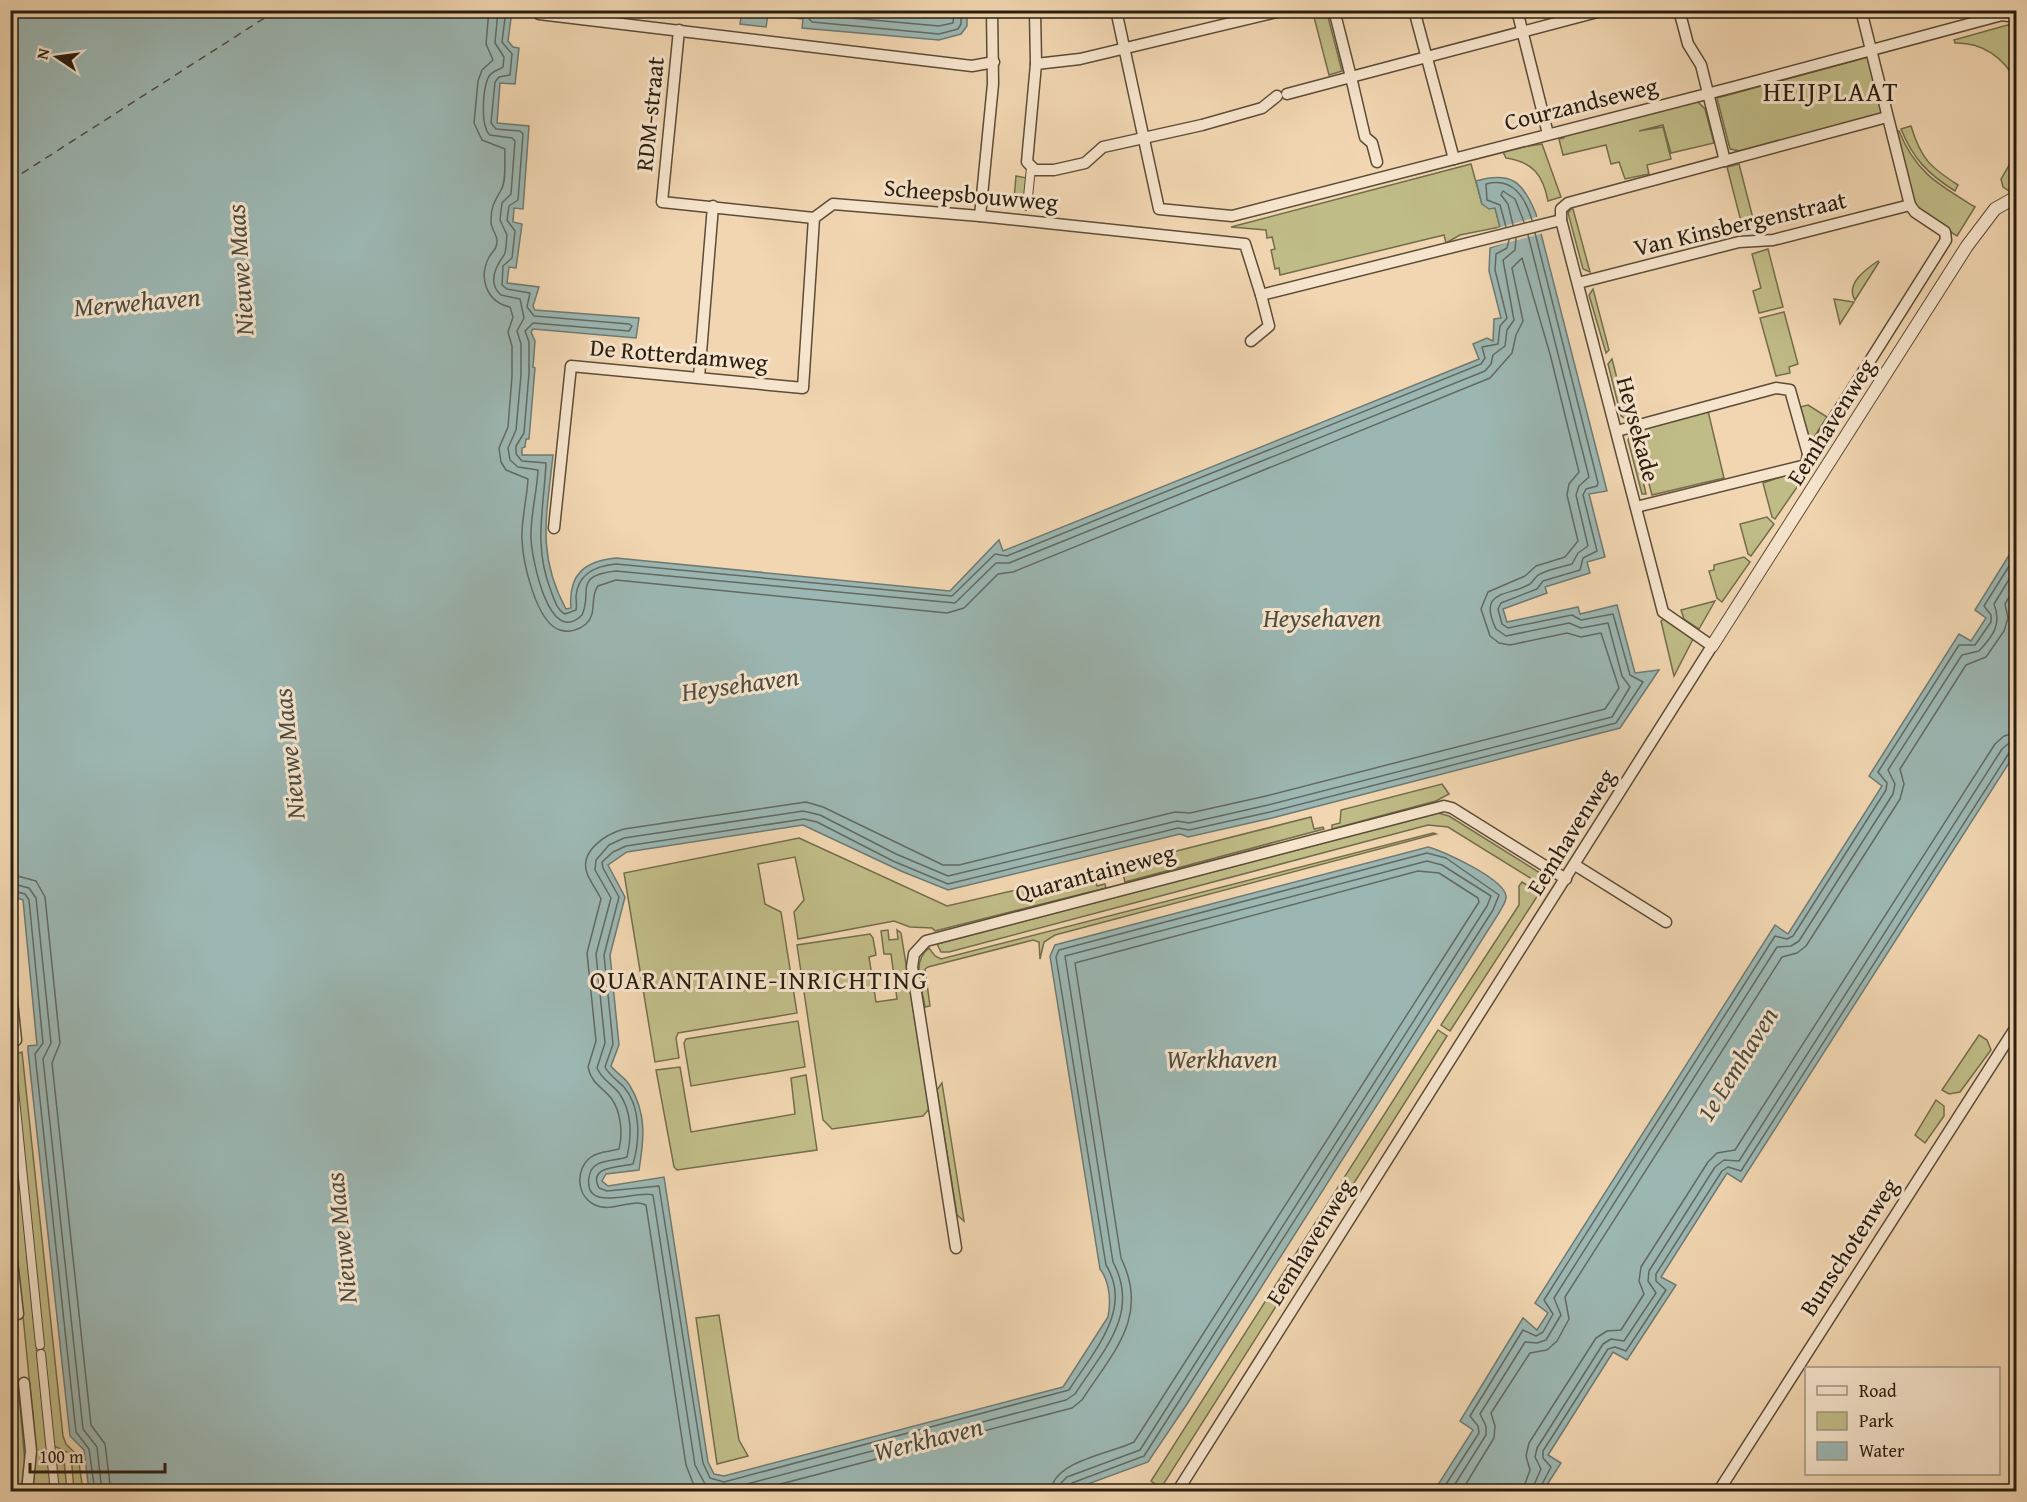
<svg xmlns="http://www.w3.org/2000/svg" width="2027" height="1502" font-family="'Gentium Book Plus',serif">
  <rect width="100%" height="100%" fill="#f1d6b1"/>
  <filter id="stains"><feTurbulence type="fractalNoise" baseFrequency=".00333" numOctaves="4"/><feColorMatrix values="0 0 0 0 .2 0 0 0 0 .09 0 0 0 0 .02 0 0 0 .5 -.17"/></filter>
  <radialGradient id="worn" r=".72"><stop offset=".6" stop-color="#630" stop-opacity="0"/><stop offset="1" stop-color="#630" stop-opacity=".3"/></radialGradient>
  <g fill="#c0bc87" stroke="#746d4c" stroke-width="1.5">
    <path d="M1324 12 1327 13 1342 71 1329 75 1314 17 1316 14Z"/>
    <path d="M2011 24 2016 27V82C2005 58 1982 42 1955 43L1954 40Z"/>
    <path d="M1868 57 1883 114 1740 151 1730 149 1717 98Z"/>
    <path d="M1696 100 1705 109 1714 143 1671 153 1663 125 1639 131 1663 127 1671 159 1647 165 1649 174 1625 179 1619 162 1611 164 1606 145 1563 155 1559 139 1564 138V134Z"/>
    <path d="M1911 126C1921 159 1930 167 1958 185L1955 191C1928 174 1913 159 1901 129Z"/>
    <path d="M1899 131C1916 173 1938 184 1975 207L1957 236 1917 211 1895 132Z"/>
    <path d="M1542 144 1561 197 1548 201C1543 175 1533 162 1506 158L1502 150Z"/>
    <path d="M2015 155 2016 190 2009 191 2003 187 2001 179Z"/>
    <path d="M1471 164 1482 204 1495 208 1500 227 1460 235 1446 243 1444 235 1280 275 1279 268 1275 269 1271 250 1275 249 1272 237 1267 238 1266 230 1231 227Z"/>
    <path d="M1739 164 1756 230 1744 233 1727 167Z"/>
    <path d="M1016 176 1027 178 1025 200 1014 199Z"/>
    <path d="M1571 209H1573L1590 272 1583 269 1568 213Z"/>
    <path d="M1768 249 1783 307 1759 313 1753 291 1761 288 1752 254Z"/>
    <path d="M1878 261 1879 262 1855 300C1845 284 1866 269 1878 261Z"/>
    <path d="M1593 289 1609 350 1606 353 1589 295Z"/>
    <path d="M1834 299 1854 302 1840 324Z"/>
    <path d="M1784 312 1798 364 1789 367 1790 373 1776 376 1760 318Z"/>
    <path d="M1612 359 1627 418 1626 419 1621 416 1608 364Z"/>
    <path d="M1808 405 1827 417 1809 445 1800 407Z"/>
    <path d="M1708 411 1724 478 1652 495 1635 431Z"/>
    <path d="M1630 436H1633L1646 494H1642L1628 440Z"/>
    <path d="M1798 471 1806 474 1775 519 1772 517 1763 483Z"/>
    <path d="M1767 517 1774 524 1751 556 1748 554 1740 524Z"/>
    <path d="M1744 557 1750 562 1722 602 1717 598 1709 571 1714 570V565Z"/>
    <path d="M1715 601 1699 629 1684 619 1681 610Z"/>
    <path d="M1664 619 1693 639 1674 676 1661 621Z"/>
    <path d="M1442 784 1449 794 1436 801 1332 829V825L1340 823 1341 810Z"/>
    <path d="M1438 813 1449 816 1548 878 1543 886 1448 827 1428 825 949 952H941L937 944Z"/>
    <path d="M1311 817 1314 829 1323 827 1324 829 1125 882 1121 865Z"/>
    <path d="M1433 833 1436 834 1055 935 1044 942 1040 959 1039 942 1033 940 928 967 925 969 930 1006 925 1007C922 988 911 961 929 948L935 956 941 959Z"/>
    <path d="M799 838 947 906 1093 872 1097 886 1105 884 1106 888 935 931 932 928 910 927 894 921 798 939 794 912 804 900 795 857 758 864 765 904 781 912 797 1013 678 1033 676 1038 679 1058 655 1062 624 873Z"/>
    <path d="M1522 882 1538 892V895L1450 1031 1441 1025 1519 905V886Z"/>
    <path d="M888 930 889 940 898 939 897 930 901 933 929 1109 923 1116 832 1129 823 1120 797 945 870 934 873 938 876 955 869 957 876 1002 897 999 891 954H884L881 931Z"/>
    <path d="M798 1021 805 1067 691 1086 684 1043 686 1039Z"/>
    <path d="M1438 1030 1447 1036 1161 1488 1151 1481Z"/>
    <path d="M1979 1035 1987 1040 1991 1050 1960 1092 1949 1094 1942 1090Z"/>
    <path d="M22 1052 63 1436 66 1444 78 1456 83 1491H74L71 1454 54 1446 13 1055Z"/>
    <path d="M680 1067 691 1132 795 1114 791 1078 806 1075 817 1150 677 1170 674 1167 656 1070Z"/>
    <path d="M942 1083 964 1221 957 1215 937 1090Z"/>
    <path d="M10 1090 51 1491H31L36 1448 11 1194Z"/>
    <path d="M1936 1100 1944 1106V1116L1925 1143 1915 1135Z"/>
    <path d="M10 1289 25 1463 21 1491H11Z"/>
    <path d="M719 1315 739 1440 748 1456 717 1464 696 1318Z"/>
    <path d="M54 1458 64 1460 67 1491H58Z"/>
  </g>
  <g fill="#9cb7b3" stroke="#6e7a72" stroke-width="1.5">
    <path d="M10 11H512L508 41 513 47 519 48 515 84 500 83 497 123 529 126 523 209 514 208 513 222 522 224 516 268 509 267 507 283 539 287 533 306 535 310 639 318 636 338 533 329 531 332 535 341 533 367 535 368 529 439H526L525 447 522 448V455H553C547 514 536 554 566 609L571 608C568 574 585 561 616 558L950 591 999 540 1003 551 1479 359 1473 344 1487 338 1493 341 1494 319 1501 318 1489 271 1490 248 1504 243 1495 208 1489 209 1482 204 1476 181C1512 171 1523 182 1536 214L1607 491 1589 494 1605 557 1587 562 1590 573 1545 587 1547 593 1503 609 1507 622 1578 607 1580 614 1617 605 1635 673 1659 670 1620 728 1272 818 1188 837 1180 834 948 890 901 871 803 825 627 852 608 865 625 897 610 955 619 1045 611 1066C616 1073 626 1078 630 1086 647 1114 644 1139 639 1170L606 1174 602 1181 608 1186 664 1177 708 1462 714 1474 724 1476 1063 1387 1108 1317C1111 1302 1110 1282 1100 1269L1050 956 1055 945 1428 847C1444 851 1504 879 1506 896 1507 902 1501 908 1499 913L1187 1404 1148 1462 1066 1492 89 1491 84 1450 70 1436 28 1051V1046L37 1045 23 900 11 896Z"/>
    <path d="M739 11H967V26L961 34 939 40 802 28 803 19 768 15 766 27 740 24 742 11Z"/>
    <path d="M2016 544V752L1741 1182 1727 1173 1661 1277 1676 1285 1627 1360 1613 1352 1548 1455 1561 1463 1543 1491H1434L1473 1430 1460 1421 1523 1318 1537 1330 1548 1313 1535 1303 1775 925 1788 934 1882 786 1869 776 1959 634 1971 641 1986 618 1975 610Z"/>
  </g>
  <path fill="#f1d6b1" d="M1540 216 1544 233 1487 248 1500 241 1497 228Z"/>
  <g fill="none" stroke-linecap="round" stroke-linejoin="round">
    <g stroke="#626a62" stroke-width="1.5">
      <path d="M489 10 486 44 493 60 482 70 478 81 474 123 482 140 505 149C504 160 507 181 501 190 495 201 491 206 491 220 490 228 497 234 497 241 497 249 493 251 489 257 478 279 487 302 510 307L513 317 508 332 512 346V376L508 427 499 448 501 462 506 470 528 479C527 499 521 520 522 540 523 562 536 623 560 630 569 633 579 630 586 624 598 613 589 598 598 586L616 580 947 613 964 608 998 574 1013 572 1490 378 1512 353 1516 335 1523 321 1512 268 1522 258 1550 354 1579 472 1569 484 1567 495 1578 541 1565 557 1536 566 1525 576 1488 592 1481 609 1490 636 1499 643 1510 645 1567 633 1581 637 1601 633 1619 688 1605 709 1266 796 1190 813 1175 812 959 865H943L823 807 806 802 624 829C606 834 579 851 587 873 590 882 597 890 601 899L587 953 596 1041 588 1067C591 1083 602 1087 611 1098 621 1111 623 1134 619 1149 609 1152 599 1151 591 1157 575 1169 576 1196 595 1205 611 1213 631 1198 646 1205L686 1465 693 1483 700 1492"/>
      <path d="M498 10 495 43 504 57 503 67C499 70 491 71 488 78 483 90 480 126 490 135L512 138 515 141 511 194 502 203 500 220 507 235C506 240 507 250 504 255 496 266 487 283 501 295L520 299 524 318 517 331 521 344V375L516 430 508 448 510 460 518 467 538 470C537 493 530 516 531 539 532 559 549 648 582 615 593 592 572 576 616 571L955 603 996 563H1009L1485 371 1491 364 1493 355 1505 346 1507 330 1514 320 1503 260 1515 250 1516 238"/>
      <path d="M506 10 502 42 512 54 510 75 499 77 495 82 491 123 496 129 520 131 523 134 518 200 509 206 507 220 515 231 512 258 503 266 502 285 507 289 530 293 527 307 534 316 629 324 632 326 629 331 533 323 525 331 529 342V373L524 433 516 446V454L522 461 546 463C544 509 533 545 551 591 554 599 557 610 565 614L576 610C577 605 576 601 576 596 578 573 596 566 616 564L952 596 995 554 1007 556 1481 364 1485 358 1482 347 1498 344 1500 326 1507 318 1495 270 1496 254 1507 248 1509 240"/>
      <path d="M783 10 804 13 812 22 939 34 958 29 961 24V10"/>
      <path d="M813 10 817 15 939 26 953 23 954 10"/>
      <path d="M874 10 939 17 944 16 945 10"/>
      <path d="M1513 225 1508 204 1501 195 1503 191 1515 199 1524 222"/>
      <path d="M1506 227 1500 205 1487 200 1486 184C1513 177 1525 197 1532 220"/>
      <path d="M10 874 36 881 45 897 60 1043 52 1063 91 1425 105 1444 111 1492"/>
      <path d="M10 883 29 888 36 898 51 1043 43 1059 83 1429 97 1447 102 1492"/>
      <path d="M10 890 25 894 29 900 43 1043 35 1054 76 1432 89 1449 95 1492"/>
      <path d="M750 1492 1072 1408 1082 1400C1113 1352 1150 1317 1121 1258L1075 963 1418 871 1439 873 1478 898 1479 902 1134 1442C1110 1454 1052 1461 1051 1492"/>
      <path d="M1060 1492 1061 1483 1067 1477 1140 1450 1487 906 1491 896 1442 865 1427 861 1065 956 1113 1262C1141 1314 1102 1352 1075 1394L1066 1400 724 1490 705 1484 695 1465 653 1195C638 1189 583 1215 589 1177 592 1158 613 1162 627 1157 632 1136 632 1111 619 1093 612 1084 602 1080 597 1068L605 1043 596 954 611 898 595 870 596 860 609 845 624 838 803 811 820 815 896 854 948 876 1177 821 1189 823 1268 805 1612 717 1630 687 1622 676 1608 623 1581 628 1569 623 1506 636 1496 629C1477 589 1508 597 1530 584 1534 581 1535 576 1540 574 1550 569 1562 567 1572 564L1578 553 1588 546 1576 495 1579 486 1589 477 1528 235"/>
      <path d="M1067 1492 1072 1483 1144 1456 1493 910 1499 895 1446 858 1427 853 1059 950 1056 957 1106 1265C1134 1310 1092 1353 1069 1390L724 1482 710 1478 703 1463 659 1186 607 1191 599 1188C587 1166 620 1167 633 1164 640 1140 641 1107 624 1087 617 1080 610 1076 605 1067L613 1044 604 955 619 897 603 868 602 862 613 852 626 846 804 819 817 822 893 861 948 884 1178 828 1189 830 1270 812 1616 723 1643 682 1630 675 1613 614 1581 620 1572 615 1508 628 1502 624 1498 609 1501 603 1537 589 1543 581 1580 570 1583 558 1597 551 1583 495 1586 489 1597 486 1598 483 1535 233"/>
      <path d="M1441 1492 1479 1433 1478 1426 1470 1416 1523 1330 1536 1336 1543 1332 1553 1314 1544 1300 1775 936 1787 939 1793 936 1886 790 1887 783 1878 772 1959 645H1975L1991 622V615L1984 606 2016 555"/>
      <path d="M1450 1492 1486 1435V1426L1480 1414 1525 1342 1537 1343 1546 1340 1561 1315 1554 1298 1777 947 1791 946 1799 941 1893 794 1895 784 1888 770 1962 655 1979 651C1993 636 2002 624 1994 604L2016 568"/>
      <path d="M1461 1492 1494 1438 1495 1426 1491 1413 1530 1353 1547 1350 1557 1341 1569 1319 1565 1297 1782 957 1797 953 1806 946 1900 799 1904 784 1900 769 1966 665 1986 657 2004 631 2008 618 2005 604 2016 585"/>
      <path d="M1522 1492 1530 1470 1526 1456 1529 1443 1596 1338 1607 1331 1621 1330 1644 1294 1639 1281 1641 1267 1708 1162 1717 1153 1735 1150 1995 744 2004 736 2016 733"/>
      <path d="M1531 1492 1541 1469 1535 1457 1537 1448 1603 1344 1611 1339 1624 1341 1656 1293 1648 1281 1649 1271 1715 1167 1724 1160 1739 1161 2002 749 2008 744 2016 742"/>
      <path d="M1538 1492 1551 1467 1543 1458V1451L1608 1349 1615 1347 1626 1351 1666 1290 1656 1281V1274L1722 1171 1728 1167 1741 1171 2009 753 2016 750"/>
    </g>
    <path stroke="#4c4c41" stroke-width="1.5" stroke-dasharray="8 6" stroke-linecap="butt" d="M10 181 277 10"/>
    <g stroke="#5b4c38" stroke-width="10">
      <g id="pedestrian">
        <path d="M1027 206 1031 168"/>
        <path d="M11 1060 40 1345"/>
        <path d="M41 1354 55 1492"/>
      </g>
    </g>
    <g stroke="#5b4c38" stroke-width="13">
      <g id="minor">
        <path d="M1035 10 1036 64 1027 162 1035 170H1054L1085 163 1103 147 1202 125 1262 108 1277 96"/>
        <path d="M1116 10 1159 209 1232 216 1734 87 2002 15 2016 17"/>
        <path d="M1334 10 1351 77 1605 10"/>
        <path d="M1414 10 1454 159"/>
        <path d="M1517 10 1548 134"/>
        <path d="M1610 10H1651"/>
        <path d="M1679 10 1688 44 1701 65 1725 161"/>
        <path d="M539 14 972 66 994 62"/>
        <path d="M679 30 662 202 814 218"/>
        <path d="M1036 64 1080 59 1285 10"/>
        <path d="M1287 94 1351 77 1365 137 1372 143 1377 162"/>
        <path d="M980 216 993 84 992 10"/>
        <path d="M1578 283 1739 242 1773 240 1910 205"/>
        <path d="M1251 341 1269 326 1261 295"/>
        <path d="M699 377 713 206"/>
        <path d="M1617 431 1776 388 1790 390 1808 454 1806 465"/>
        <path d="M1808 454 1815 448 1946 240 1945 232 1915 212 1910 205 1861 10"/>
        <path d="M1636 507 1806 465"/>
        <path d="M554 528 571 366 803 388 814 218 833 204 980 216 1245 244 1261 295 1561 220"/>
        <path d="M1575 865 1666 922"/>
        <path d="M10 982 16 1040 10 1043"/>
        <path d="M10 1244 18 1314"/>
        <path d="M956 1248 912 967 914 954 926 941 1444 806 1452 808 1566 879"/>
        <path d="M24 1383 31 1451 27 1492"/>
        <path d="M1177 1492 1712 646 1663 612 1561 220V209L1568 203 1887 117"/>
        <path d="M1718 1492 2016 1027"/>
      </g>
    </g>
    <g stroke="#5b4c38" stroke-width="14">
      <path id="tertiary" d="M1712 646 1967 246 1995 209 2016 197"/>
    </g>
    <use href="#pedestrian" stroke="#f6e4cc" stroke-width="8"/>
    <use href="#minor" stroke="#f6e4cc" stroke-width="10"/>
    <use href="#tertiary" stroke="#f6e4cc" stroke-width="12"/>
  </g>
  <g text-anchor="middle" stroke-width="6" stroke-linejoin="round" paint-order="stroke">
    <g font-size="24" fill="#291e10" stroke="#f6e4cc">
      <text transform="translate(1581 104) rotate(-14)" y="8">Courzandseweg</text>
      <text transform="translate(650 114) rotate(-84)" y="8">RDM-straat</text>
      <text transform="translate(971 195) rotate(5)" y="8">Scheepsbouwweg</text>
      <text transform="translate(1740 224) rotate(-13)" y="8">Van Kinsbergenstraat</text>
      <text transform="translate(679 355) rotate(5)" y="8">De Rotterdamweg</text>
      <text transform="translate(1831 422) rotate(-58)" y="8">Eemhavenweg</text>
      <text transform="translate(1638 429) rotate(75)" y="8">Heysekade</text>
      <text transform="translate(1571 832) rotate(-58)" y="8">Eemhavenweg</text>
      <text transform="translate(1095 873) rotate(-15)" y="8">Quarantaineweg</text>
      <text transform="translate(1310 1242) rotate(-58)" y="8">Eemhavenweg</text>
      <text transform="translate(1849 1247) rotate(-57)" y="8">Bunschotenweg</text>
    </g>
    <g font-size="26" font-style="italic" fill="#4c4c41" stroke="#f6e4cc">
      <text transform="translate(240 270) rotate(-94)" y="9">Nieuwe Maas</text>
      <text transform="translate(137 302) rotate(-5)" y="9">Merwehaven</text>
      <text x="1322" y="627">Heysehaven</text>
      <text transform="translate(740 684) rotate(-8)" y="9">Heysehaven</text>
      <text transform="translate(289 754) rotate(-96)" y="9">Nieuwe Maas</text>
      <text x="1222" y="1068">Werkhaven</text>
      <text transform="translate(1737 1064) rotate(-58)" y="9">1e Eemhaven</text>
      <text transform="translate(341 1238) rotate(-96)" y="9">Nieuwe Maas</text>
      <text transform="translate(928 1439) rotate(-14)" y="9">Werkhaven</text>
    </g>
    <g font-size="26" letter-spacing="1.5" fill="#291e10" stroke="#f6e4cc">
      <text x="759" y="989">QUARANTAINE-INRICHTING</text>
    </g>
    <g font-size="27" letter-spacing="1.5" fill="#291e10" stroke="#f6e4cc">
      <text x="1831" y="101">HEIJPLAAT</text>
    </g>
  </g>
  <rect width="2027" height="1502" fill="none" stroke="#f1d6b1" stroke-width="36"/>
  <rect x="12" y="12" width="2003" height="1478" fill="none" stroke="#291e10" stroke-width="3"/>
  <rect x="18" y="18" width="1991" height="1466" fill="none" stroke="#291e10" stroke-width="1.5"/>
  <rect x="1805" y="1367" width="195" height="108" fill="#f6e4cc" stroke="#a49581" stroke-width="1.5"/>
  <rect x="1817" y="1386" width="30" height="9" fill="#f6e4cc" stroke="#a49581" stroke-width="1.5"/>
  <text x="1859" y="1397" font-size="18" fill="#291e10">Road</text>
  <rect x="1817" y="1412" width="30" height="18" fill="#c0bc87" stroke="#a49581" stroke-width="1.5"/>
  <text x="1859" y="1427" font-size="18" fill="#291e10">Park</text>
  <rect x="1817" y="1442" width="30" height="18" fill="#9cb7b3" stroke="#a49581" stroke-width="1.5"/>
  <text x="1859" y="1457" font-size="18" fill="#291e10">Water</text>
  <g transform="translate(57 57) rotate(283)" stroke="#f6e4cc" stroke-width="4.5" paint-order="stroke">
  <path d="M0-4.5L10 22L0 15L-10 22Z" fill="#291e10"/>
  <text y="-9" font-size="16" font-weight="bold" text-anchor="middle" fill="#291e10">N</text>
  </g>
  <path d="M30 1463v9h135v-9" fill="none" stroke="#291e10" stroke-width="3"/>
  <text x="39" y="1463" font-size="18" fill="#291e10" stroke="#f6e4cc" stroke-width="4.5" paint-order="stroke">100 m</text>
  <rect width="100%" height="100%" filter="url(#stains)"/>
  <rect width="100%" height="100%" fill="url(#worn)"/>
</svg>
